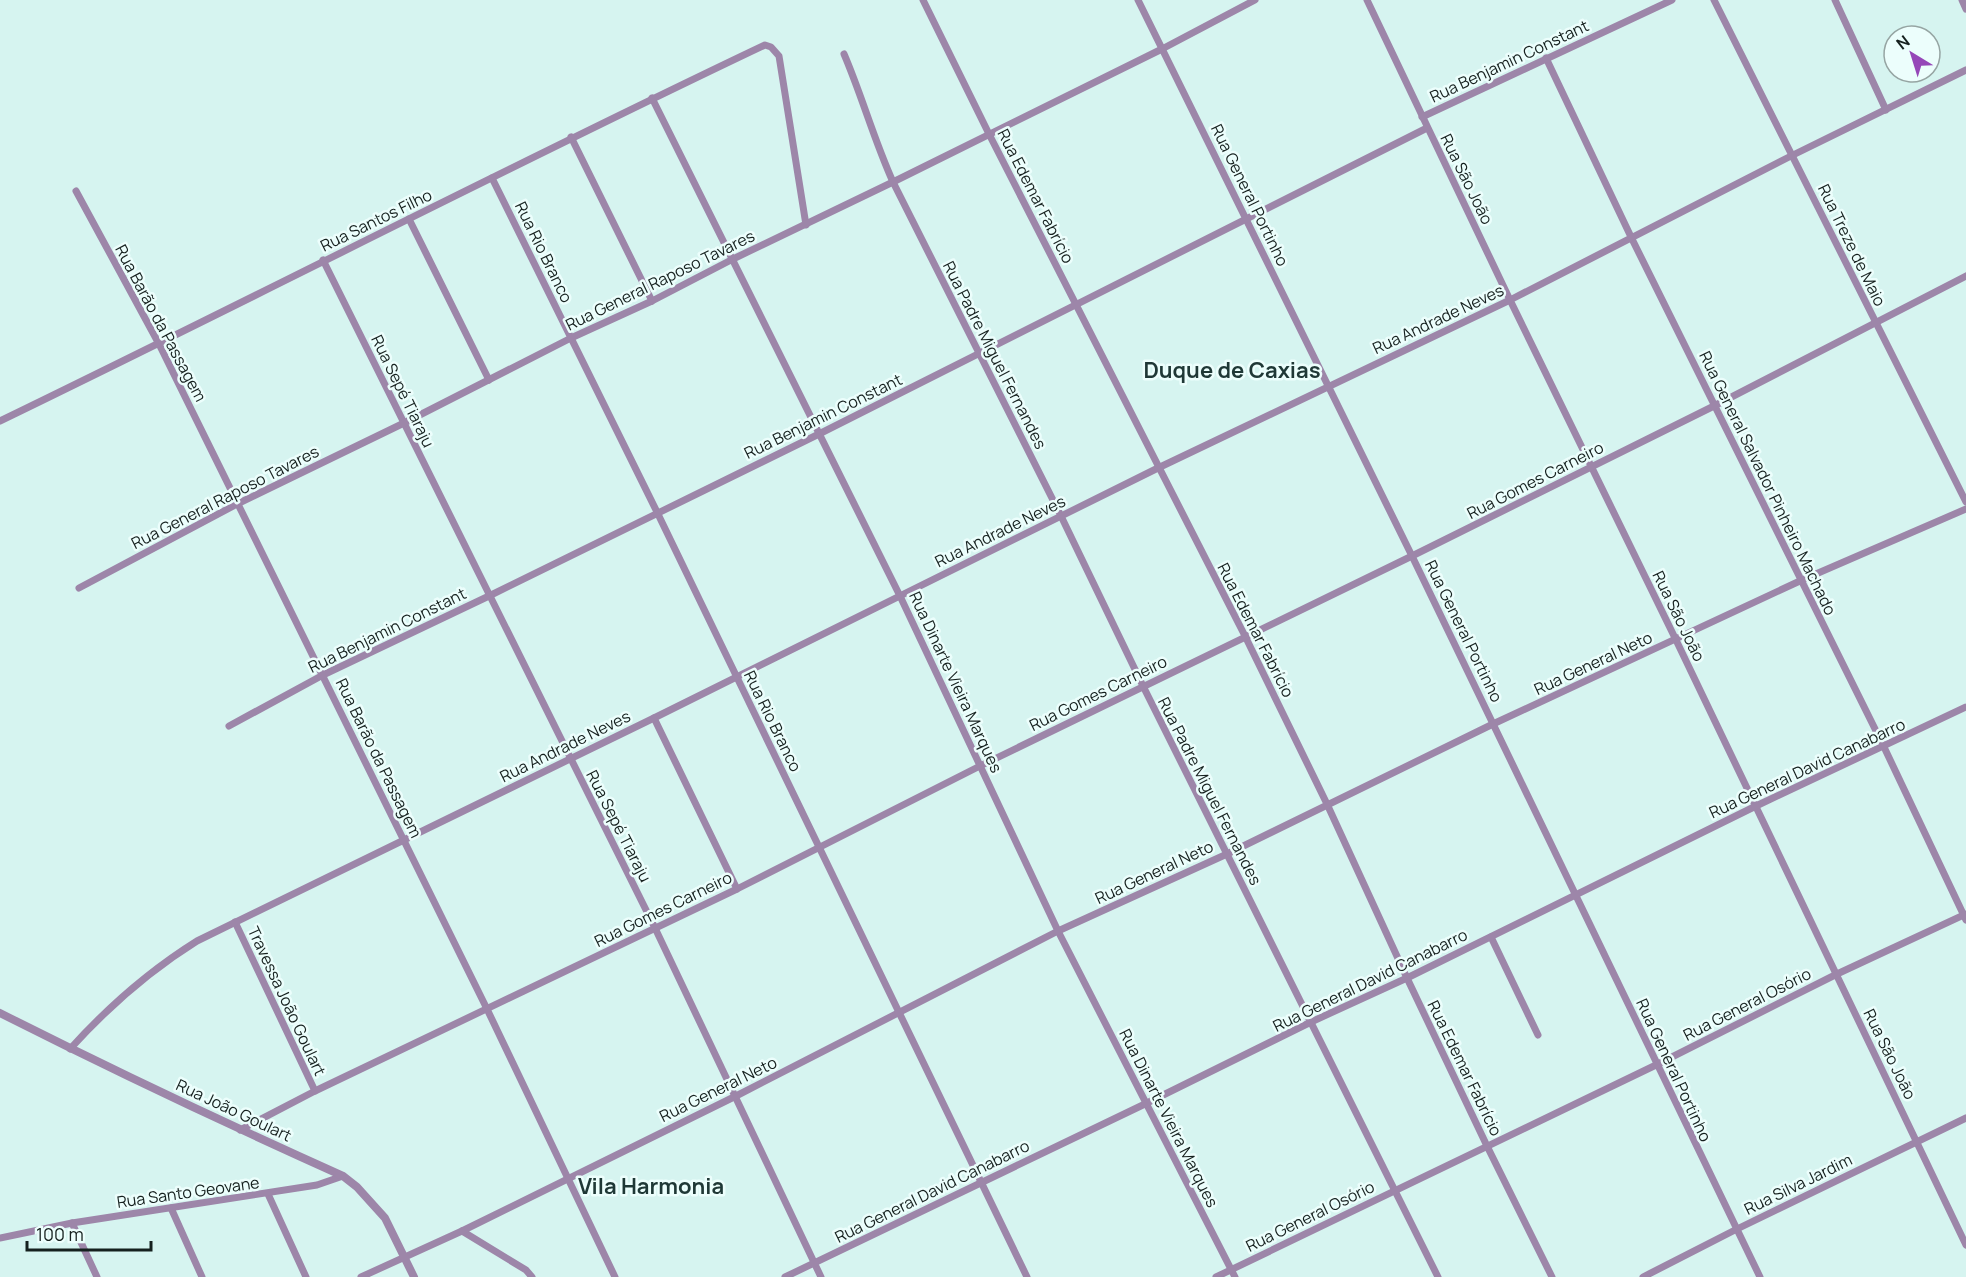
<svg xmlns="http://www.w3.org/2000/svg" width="1966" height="1277" font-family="Manrope,sans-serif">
  <rect width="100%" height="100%" fill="#d6f4f0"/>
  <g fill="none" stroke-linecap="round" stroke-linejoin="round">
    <g stroke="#9d86a9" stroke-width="7">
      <path d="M923 0 989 134 1245 636 1327 804 1407 978 1487 1146 1552 1277"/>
      <path d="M1138 0 1412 556 1760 1277"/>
      <path d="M1367 0 1510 300 1676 640 1966 1245"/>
      <path d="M1714 0 1966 502"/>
      <path d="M1835 0 1886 110"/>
      <path d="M1962 0 1966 9"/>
      <path d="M844 54C862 96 874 140 893 182L1061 516 1143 686 1438 1277"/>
      <path d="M1546 58 1632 239 1884 747 1966 920"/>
      <path d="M652 98 900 596 1058 931 1235 1277"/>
      <path d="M1422 117 1672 0"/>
      <path d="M571 137 652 301"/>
      <path d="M492 178 657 512 1027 1277"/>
      <path d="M76 191 159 344 487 1009 615 1277"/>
      <path d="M409 219 489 380"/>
      <path d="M323 260 655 928 821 1277"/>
      <path d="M0 421C256 297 508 167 765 45L771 47 779 56 806 225"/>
      <path d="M79 588 237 504 404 423 571 338 652 301 733 259 893 182 1162 49 1255 0"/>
      <path d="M654 718 737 889"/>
      <path d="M229 726 323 675 489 596 819 434 1427 128"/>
      <path d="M235 922 315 1091"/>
      <path d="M1491 937 1538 1035"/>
      <path d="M70 1049C108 1007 149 971 197 941L654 718 1158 468 1510 300 1793 155 1966 70"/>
      <path d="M240 1130 315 1091 737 889 980 766 1412 556 1714 406 1966 276"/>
      <path d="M268 1194 306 1277"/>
      <path d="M171 1208 202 1277"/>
      <path d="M72 1223 97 1277"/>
      <path d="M462 1231 526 1270 532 1277"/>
      <path d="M0 1238 72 1223 317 1185 343 1176"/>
      <path d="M361 1277 462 1231 736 1096 1058 931 1227 854 1493 724 1802 580 1966 509"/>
      <path d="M785 1277 1147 1103 1311 1022 1407 978 1756 806 1966 707"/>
      <path d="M1216 1277 1656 1065 1837 974 1966 914"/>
      <path d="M1643 1277 1735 1230 1966 1118"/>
    </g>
    <path stroke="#9d86a9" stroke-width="8" d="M0 1013C113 1070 227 1124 343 1176L357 1187 385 1218 414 1277"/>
  </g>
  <g text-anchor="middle" stroke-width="5" stroke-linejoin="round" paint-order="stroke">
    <g font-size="16" fill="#15201e" stroke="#ecfefc">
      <text transform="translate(1509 61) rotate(-25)" y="6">Rua Benjamin Constant</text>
      <text transform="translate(1467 179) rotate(64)" y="6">Rua São João</text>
      <text transform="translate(1250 195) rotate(64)" y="6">Rua General Portinho</text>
      <text transform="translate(1036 196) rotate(63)" y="6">Rua Edemar Fabrício</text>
      <text transform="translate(376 220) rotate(-26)" y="6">Rua Santos Filho</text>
      <text transform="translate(1852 245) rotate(64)" y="6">Rua Treze de Maio</text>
      <text transform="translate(544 252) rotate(64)" y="6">Rua Rio Branco</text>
      <text transform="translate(660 280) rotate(-26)" y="6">Rua General Raposo Tavares</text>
      <text transform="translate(1438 319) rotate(-25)" y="6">Rua Andrade Neves</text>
      <text transform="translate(161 323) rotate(62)" y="6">Rua Barão da Passagem</text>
      <text transform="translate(995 355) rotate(63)" y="6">Rua Padre Miguel Fernandes</text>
      <text transform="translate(403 391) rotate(64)" y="6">Rua Sepé Tiaraju</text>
      <text transform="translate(823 416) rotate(-26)" y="6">Rua Benjamin Constant</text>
      <text transform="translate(1535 480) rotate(-27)" y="6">Rua Gomes Carneiro</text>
      <text transform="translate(1768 483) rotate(64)" y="6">Rua General Salvador Pinheiro Machado</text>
      <text transform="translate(225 497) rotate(-27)" y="6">Rua General Raposo Tavares</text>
      <text transform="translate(1000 531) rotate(-26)" y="6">Rua Andrade Neves</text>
      <text transform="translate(1679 616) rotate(64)" y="6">Rua São João</text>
      <text transform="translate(387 630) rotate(-26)" y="6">Rua Benjamin Constant</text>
      <text transform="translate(1256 630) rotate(63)" y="6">Rua Edemar Fabrício</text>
      <text transform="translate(1464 631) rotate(64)" y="6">Rua General Portinho</text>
      <text transform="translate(1593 663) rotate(-25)" y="6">Rua General Neto</text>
      <text transform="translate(956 682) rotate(65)" y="6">Rua Dinarte Vieira Marques</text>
      <text transform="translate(1098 693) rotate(-26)" y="6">Rua Gomes Carneiro</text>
      <text transform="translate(773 721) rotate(64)" y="6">Rua Rio Branco</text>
      <text transform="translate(565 746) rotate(-26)" y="6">Rua Andrade Neves</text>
      <text transform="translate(379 758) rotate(64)" y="6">Rua Barão da Passagem</text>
      <text transform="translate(1807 768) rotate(-25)" y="6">Rua General David Canabarro</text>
      <text transform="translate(1210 791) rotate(63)" y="6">Rua Padre Miguel Fernandes</text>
      <text transform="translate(619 826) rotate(63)" y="6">Rua Sepé Tiaraju</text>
      <text transform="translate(1154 872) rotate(-25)" y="6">Rua General Neto</text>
      <text transform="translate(663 909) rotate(-26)" y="6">Rua Gomes Carneiro</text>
      <text transform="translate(1370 980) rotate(-26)" y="6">Rua General David Canabarro</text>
      <text transform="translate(287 1001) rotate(65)" y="6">Travessa João Goulart</text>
      <text transform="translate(1747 1004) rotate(-27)" y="6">Rua General Osório</text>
      <text transform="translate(1890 1054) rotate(64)" y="6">Rua São João</text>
      <text transform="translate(1465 1068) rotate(64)" y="6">Rua Edemar Fabrício</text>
      <text transform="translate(1674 1070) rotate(65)" y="6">Rua General Portinho</text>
      <text transform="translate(718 1089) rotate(-26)" y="6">Rua General Neto</text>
      <text transform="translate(234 1110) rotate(25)" y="6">Rua João Goulart</text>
      <text transform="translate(1169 1118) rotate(63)" y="6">Rua Dinarte Vieira Marques</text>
      <text transform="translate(1798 1184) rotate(-26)" y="6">Rua Silva Jardim</text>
      <text transform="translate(932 1191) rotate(-26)" y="6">Rua General David Canabarro</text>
      <text transform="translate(188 1192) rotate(-8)" y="6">Rua Santo Geovane</text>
      <text transform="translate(1310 1216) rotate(-26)" y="6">Rua General Osório</text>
    </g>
    <g font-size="22" font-weight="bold" fill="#1f3836" stroke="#ecfefc">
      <text x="1232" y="378">Duque de Caxias</text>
      <text x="651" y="1194">Vila Harmonia</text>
    </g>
  </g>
  <g transform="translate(1912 54) rotate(322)"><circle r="28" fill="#ecfefc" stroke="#96a5a3" stroke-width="1.5"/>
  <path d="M0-4.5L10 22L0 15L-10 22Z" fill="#9547b8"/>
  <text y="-9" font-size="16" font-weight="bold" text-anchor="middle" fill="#15201e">N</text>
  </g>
  <path d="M27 1241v9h124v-9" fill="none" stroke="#15201e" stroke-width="3"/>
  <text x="36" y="1241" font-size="18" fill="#15201e" stroke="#ecfefc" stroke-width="4.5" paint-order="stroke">100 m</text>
</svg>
